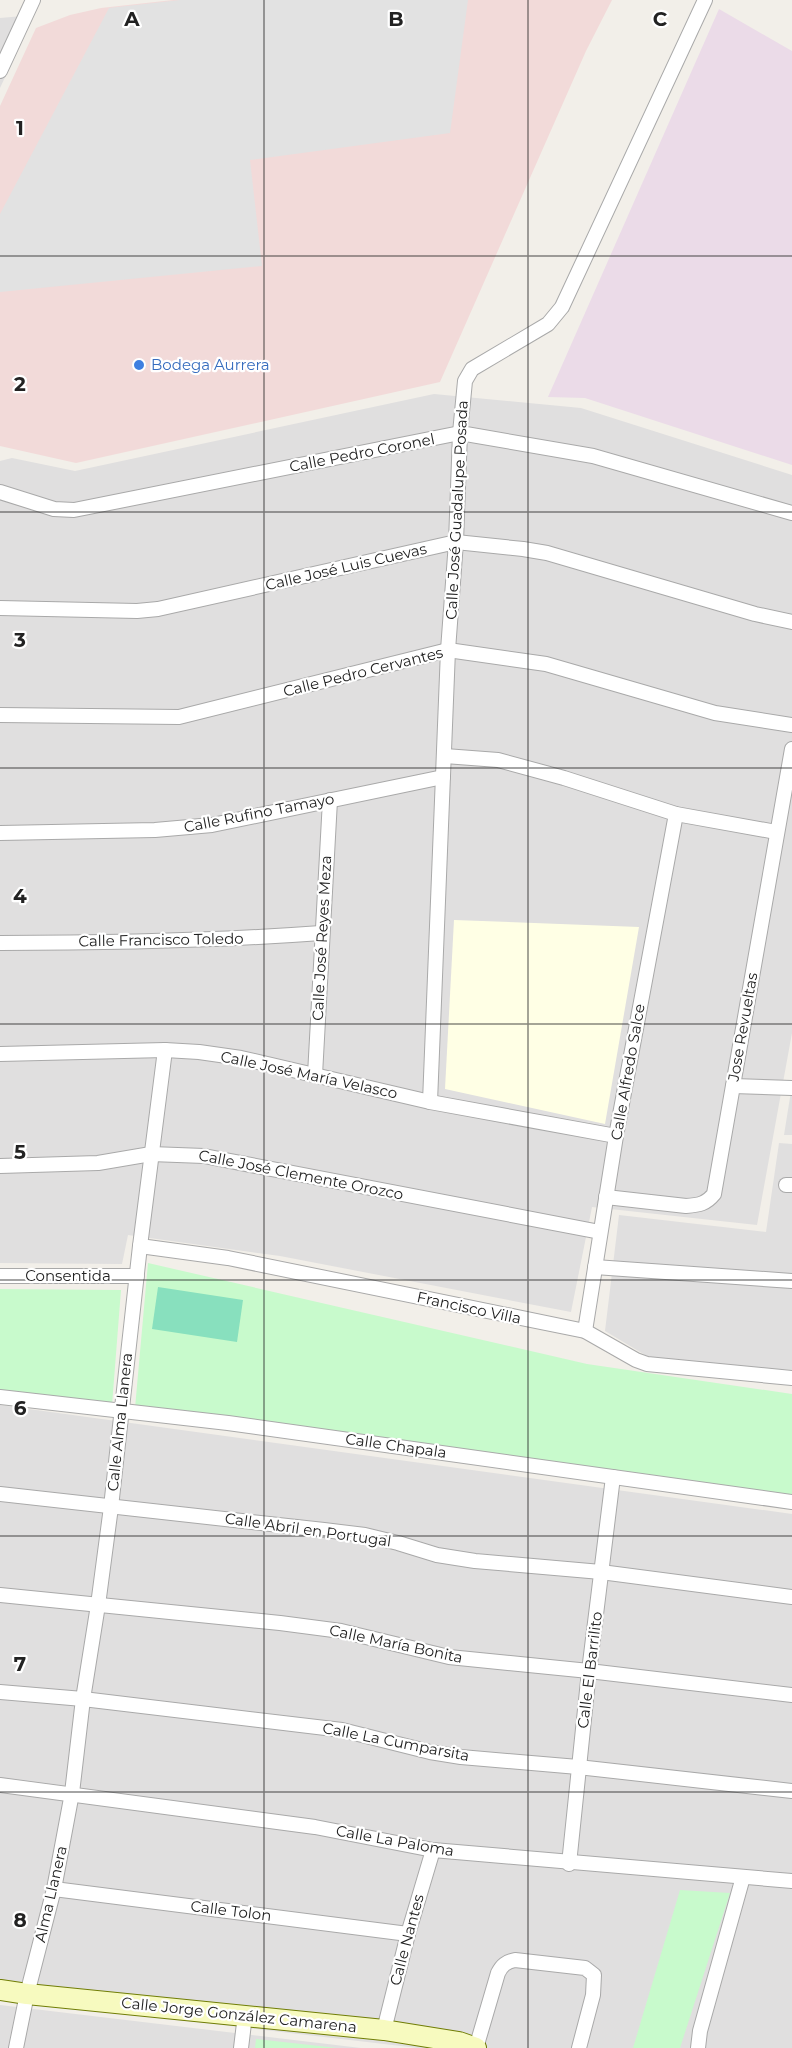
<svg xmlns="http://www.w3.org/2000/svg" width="792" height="2048" font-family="Montserrat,sans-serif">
  <rect width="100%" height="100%" fill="#f2efe9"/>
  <g fill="#e0dfdf">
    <path d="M34 15 0 88V18Z"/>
    <path d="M434 394 581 408 792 475V1033L757 1225 592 1207 571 1312 280 1256 128 1235 122 1264 0 1263V461L12 458 75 471Z"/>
    <path d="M792 1085V1135H784Z"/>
    <path d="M779 1143 792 1144V1370L655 1361 605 1331 619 1215 766 1232Z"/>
    <path d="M0 1405 792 1514V2048H418L0 1999Z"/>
    <path d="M0 2005 361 2048H0Z"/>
  </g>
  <path fill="#f2dad9" d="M173 0H612L586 51 440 382 76 463 0 446V106L36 28 70 15 101 8Z"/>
  <path fill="#ebdbe8" d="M719 9 792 51V465L585 398 548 397Z"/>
  <path fill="#ffffe5" d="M454 920 639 927 605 1124 445 1089Z"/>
  <g fill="#c8facc">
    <path d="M148 1263 587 1364 792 1394V1500L135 1408Z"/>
    <path d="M0 1289 121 1290 112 1405 0 1393Z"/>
    <path d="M680 1890 730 1893 680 2048H633Z"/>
    <path d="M256 2039 337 2048H255Z"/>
  </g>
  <path fill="#88e0be" d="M158 1287 243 1300 237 1342 152 1329Z"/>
  <path fill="#e2e2e2" d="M180 0H468L450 133 250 160 262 266 0 292V214L109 8Z"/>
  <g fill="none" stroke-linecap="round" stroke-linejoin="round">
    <g stroke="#a9a9a9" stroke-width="16">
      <g id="street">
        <path d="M0 71 33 0"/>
        <path d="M0 492 54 509 74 510 460 433 593 456 792 513"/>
        <path d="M0 608 137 611 158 609 456 542 523 549 547 553 755 614 792 622"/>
        <path d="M0 715 179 717 448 650 546 664 715 713 792 725"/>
        <path d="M445 756 498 760 564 778 676 814 776 832"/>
        <path d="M0 833 155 830 212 825 443 777"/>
        <path d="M0 943C107 943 214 941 321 933"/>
        <path d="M0 1054 165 1050 199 1052 241 1058 430 1102 616 1136"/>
        <path d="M315 1075 330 800"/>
        <path d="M733 1086 792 1088"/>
        <path d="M430 1102 448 650 456 542 460 433 465 381 472 369 548 324 562 307 705 0"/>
        <path d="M0 1166 98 1163 151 1154 204 1156 600 1232"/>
        <path d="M786 1185H792"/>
        <path d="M606 1197 686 1206C699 1205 706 1204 714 1194L792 749"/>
        <path d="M140 1246 228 1258 585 1331 636 1360 647 1364 792 1378"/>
        <path d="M595 1267 792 1281"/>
        <path d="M0 1276H137"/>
        <path d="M585 1331 616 1136 676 814"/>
        <path d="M0 1397 228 1423 792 1502"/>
        <path d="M0 1494 324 1530 365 1535 398 1543 437 1555 475 1561 601 1572 792 1597"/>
        <path d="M0 1595 280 1623 341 1631 449 1657 589 1671 792 1695"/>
        <path d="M0 1692 83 1699 342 1730 430 1752 461 1757 578 1767 792 1791"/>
        <path d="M0 1785 315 1827 433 1850 792 1881"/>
        <path d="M569 1864 589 1671 613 1477"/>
        <path d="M54 1889 408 1934"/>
        <path d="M384 2030 408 1934 433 1850"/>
        <path d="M16 2048 27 1994 54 1889 72 1793 83 1699 98 1605 111 1507 140 1246 165 1050"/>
        <path d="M241 2048 245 2015"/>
        <path d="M476 2048 498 1973C502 1965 506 1962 515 1960L585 1968 594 1975 593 1995 579 2048"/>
        <path d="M698 2048 700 2031 743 1877"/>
      </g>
    </g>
    <g stroke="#707d05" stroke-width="22">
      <path id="secondary" d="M0 1990 27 1994 384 2030 459 2042 476 2048"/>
    </g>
    <use href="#street" stroke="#fff" stroke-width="14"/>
    <use href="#secondary" stroke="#f7fabf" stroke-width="20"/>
  </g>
  <path fill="none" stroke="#222" stroke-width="1.5" stroke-opacity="0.55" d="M264 0V2048M528 0V2048M0 256H792M0 512H792M0 768H792M0 1024H792M0 1280H792M0 1536H792M0 1792H792"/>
  <circle fill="#3f7fe0" stroke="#fff" stroke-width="2" cx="139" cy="365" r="6"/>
  <g text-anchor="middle" stroke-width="4.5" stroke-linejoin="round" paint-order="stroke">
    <g font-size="15" fill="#366cbe" stroke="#fff" text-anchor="start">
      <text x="151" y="370">Bodega Aurrera</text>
    </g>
    <g font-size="15" fill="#222" stroke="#fff">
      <text transform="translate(362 453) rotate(-11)" y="5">Calle Pedro Coronel</text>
      <text transform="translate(457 510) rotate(-87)" y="5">Calle José Guadalupe Posada</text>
      <text transform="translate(346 567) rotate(-13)" y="5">Calle José Luis Cuevas</text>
      <text transform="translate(363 672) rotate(-14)" y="5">Calle Pedro Cervantes</text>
      <text transform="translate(259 813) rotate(-11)" y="5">Calle Rufino Tamayo</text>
      <text transform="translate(322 938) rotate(-87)" y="5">Calle José Reyes Meza</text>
      <text transform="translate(161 940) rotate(-1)" y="5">Calle Francisco Toledo</text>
      <text transform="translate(743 1027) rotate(-80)" y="5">Jose Revueltas</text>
      <text transform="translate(628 1072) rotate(-80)" y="5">Calle Alfredo Salce</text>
      <text transform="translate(309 1075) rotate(12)" y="5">Calle José María Velasco</text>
      <text transform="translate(301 1175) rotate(11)" y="5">Calle José Clemente Orozco</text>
      <text x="68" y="1281">Consentida</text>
      <text transform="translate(469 1308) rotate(12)" y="5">Francisco Villa</text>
      <text transform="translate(120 1422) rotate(-84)" y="5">Calle Alma Llanera</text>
      <text transform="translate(396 1446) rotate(8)" y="5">Calle Chapala</text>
      <text transform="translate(308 1530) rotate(8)" y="5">Calle Abril en Portugal</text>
      <text transform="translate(396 1644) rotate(12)" y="5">Calle María Bonita</text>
      <text transform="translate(590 1670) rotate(-83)" y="5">Calle El Barrilito</text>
      <text transform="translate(396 1742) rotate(11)" y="5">Calle La Cumparsita</text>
      <text transform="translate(395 1841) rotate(10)" y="5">Calle La Paloma</text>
      <text transform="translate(51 1894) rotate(-77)" y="5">Alma Llanera</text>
      <text transform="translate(231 1911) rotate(7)" y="5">Calle Tolon</text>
      <text transform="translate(407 1940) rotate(-75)" y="5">Calle Nantes</text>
      <text transform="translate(239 2015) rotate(6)" y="5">Calle Jorge González Camarena</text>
    </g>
  </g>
  <g font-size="20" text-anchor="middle" font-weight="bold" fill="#222" stroke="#fff" stroke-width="4.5" stroke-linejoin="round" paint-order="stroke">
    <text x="132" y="26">A</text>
    <text x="396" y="26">B</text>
    <text x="660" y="26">C</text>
    <text x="20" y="135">1</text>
    <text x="20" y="391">2</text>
    <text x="20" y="647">3</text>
    <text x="20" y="903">4</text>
    <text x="20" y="1159">5</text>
    <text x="20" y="1415">6</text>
    <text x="20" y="1671">7</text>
    <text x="20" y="1927">8</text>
  </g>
</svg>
